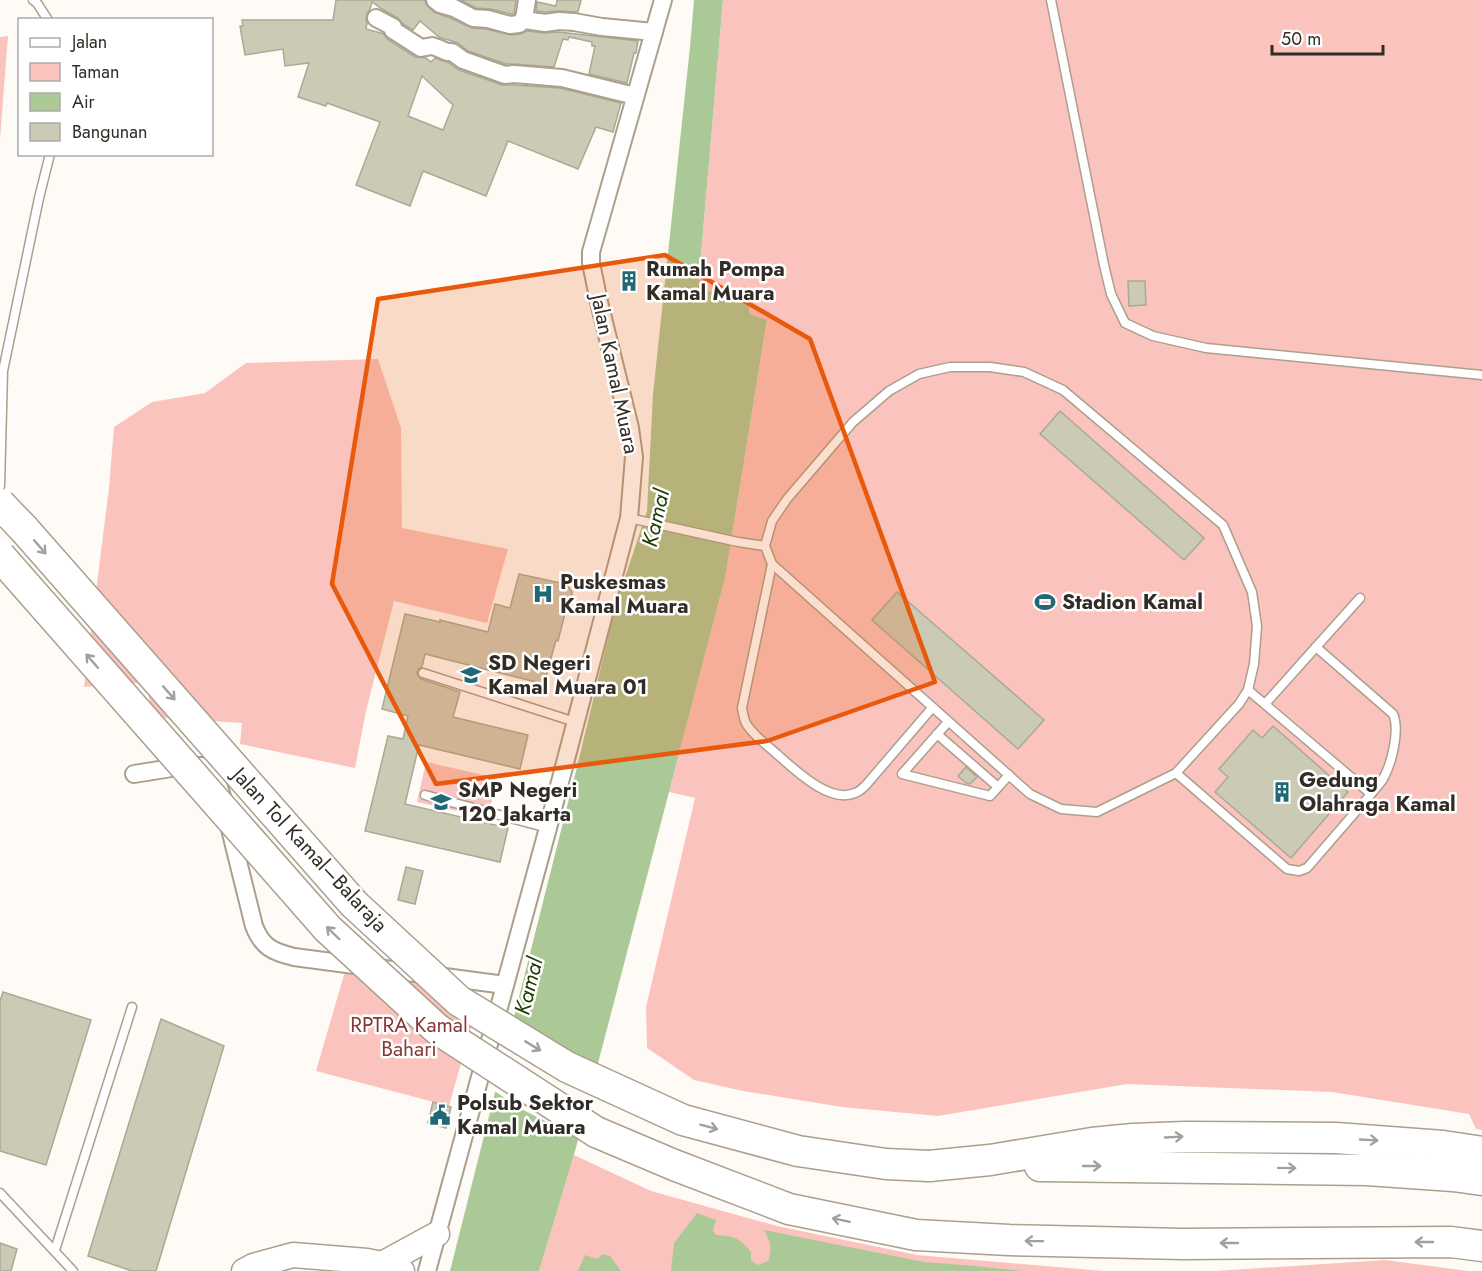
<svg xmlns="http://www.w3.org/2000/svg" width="1482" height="1271" font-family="Jost,sans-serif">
  <rect width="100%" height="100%" fill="#fefbf7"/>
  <g fill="#fbc3bd">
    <path d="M723 0H1482V1130L1476 1129 1469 1114 1332 1092 1127 1084 938 1116 842 1107 743 1091 694 1080 647 1048 646 1007 695 798 669 792 725 578 767 321 750 314 748 300 722 297 703 288 699 278Z"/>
    <path d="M8 36 0 139V37Z"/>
    <path d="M378 359 401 428 402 528 508 549 487 623 394 601 366 711 355 768 240 744 242 723 152 717 147 682 84 687 109 488 114 427 152 402 205 393 246 363Z"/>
    <path d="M426 762 497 778 488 818 417 802Z"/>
    <path d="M346 968 480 995 449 1106 316 1071Z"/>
    <path d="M574 1155 651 1191 777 1226 917 1255 1104 1271H539Z"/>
    <path d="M1385 1260 1468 1271H1215Z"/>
  </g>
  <g fill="#abc996">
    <path d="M694 0H723L699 278 703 288 721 297 748 300 750 314 767 320 725 578 574 1155 539 1271H450L579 759 615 608 647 511 653 394 690 47Z"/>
    <path d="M697 1213 716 1220 713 1230 716 1235C734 1236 740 1238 751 1252V1260L758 1265 768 1261C773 1248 770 1242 764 1230L924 1262 975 1266 1023 1271H671L674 1243Z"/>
    <path d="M603 1254 610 1256 621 1271H578L585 1255 597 1259Z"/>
  </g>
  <path fill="#fefbf7" d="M511 1016 547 1039 601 1066 582 1139 521 1109 493 1090Z"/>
  <g fill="#cacab5" stroke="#a9a994" stroke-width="1.5" fill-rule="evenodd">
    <path d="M336 0H425L426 4 434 12 450 18 472 28 486 29 511 35 520 34 527 31 544 33 559 32 638 41 636 53H634L627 83 589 74 595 46H592V42L569 37 568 40 563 39 554 67 515 64H506L468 51 458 43 439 37 420 21 413 30 403 24 398 18 382 9 372 2 370 9 367 14 366 19 367 23 366 29 384 34 387 39 415 57 426 58 431 62 435 58 449 63 459 70 502 85H514L560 88 621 103 613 132 596 127 578 169 508 141 486 196 423 171 410 206 356 185 380 122 327 103 326 106 298 97 309 63 285 66 283 49 245 55 240 26H243L242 20H333ZM422 76 453 105 443 130 408 116Z"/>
    <path d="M461 0H516L514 14H511L491 9 476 8Z"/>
    <path d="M557 0H581L578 12 559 11 545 12 536 11 537 2 556 6Z"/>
    <path d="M623 273 636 274V289H622Z"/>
    <path d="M1128 281H1145L1146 305 1129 306Z"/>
    <path d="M1060 411 1204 538 1184 560 1040 434Z"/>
    <path d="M519 574 565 584 568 586 572 592V596L568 602 558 641 556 640 544 684 425 654 422 667 418 669 417 674 421 679 460 692 453 717 528 735 520 769 419 745 405 804 508 828 500 862 365 831 388 736 403 739 408 716 382 709 405 614 440 622V620L488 632 495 604 510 608Z"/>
    <path d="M897 592 1044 720 1018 749 872 620Z"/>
    <path d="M1273 726 1348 792 1291 858 1215 792 1228 777 1219 769 1253 730 1262 738Z"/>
    <path d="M966 767 977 777 970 784 966 783 958 776Z"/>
    <path d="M406 867 423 871 415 904 398 900Z"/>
    <path d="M3 992 91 1020 46 1165 0 1151V1001Z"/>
    <path d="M161 1019 224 1046 156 1271H132L88 1256Z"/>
    <path d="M433 1102 451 1107 446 1128 428 1123Z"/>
    <path d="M0 1243 17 1249 11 1271H0Z"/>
  </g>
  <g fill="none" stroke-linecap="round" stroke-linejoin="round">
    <g stroke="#ab9f8d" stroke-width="11">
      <g id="service">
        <path d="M33 0 37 3 48 20"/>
        <path d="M1051 0 1104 265 1111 294 1125 323 1153 336 1206 348 1482 375"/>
        <path d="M950 367H990L1024 372 1063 390 1223 525 1252 592 1257 626 1254 664 1248 690 1239 704 1176 773 1097 812 1061 809 1030 794 772 564 765 546 772 521 787 499 853 422 889 391 919 374Z"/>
        <path d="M0 486 3 371 39 198 50 154"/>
        <path d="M629 518 738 542 765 546"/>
        <path d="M772 564 742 708C743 713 744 721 747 725 755 737 768 746 778 755 795 770 830 804 855 793 859 792 863 788 866 785L932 708"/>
        <path d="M1316 647 1360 598"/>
        <path d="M423 673 575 722"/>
        <path d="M1265 704 1316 647 1393 714C1400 730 1392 763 1383 779 1380 784 1375 789 1371 794"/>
        <path d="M948 722 902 774 990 796 1009 775"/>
        <path d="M937 734 998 787"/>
        <path d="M1176 773 1287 869 1299 871 1307 868 1371 794 1248 690"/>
        <path d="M425 795 548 828"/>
        <path d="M0 1193 73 1271"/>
        <path d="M55 1250 132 1007"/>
      </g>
    </g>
    <g stroke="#ab9f8d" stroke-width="20">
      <g id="minor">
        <path d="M435 0 440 4 454 8 473 18 488 19 510 25 519 24 524 19"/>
        <path d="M527 0 524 19 525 20 545 23 559 21 574 22 602 27 654 32"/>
        <path d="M376 18 393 27V30L421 48 432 46 438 48 447 52H452L463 60 505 75 514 74 562 78 635 96"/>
        <path d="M134 774 184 766H201L207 769 216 777 223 800"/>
        <path d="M229 825 254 926C262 947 273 952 294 957L505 985"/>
        <path d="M427 1271 548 828 629 518 634 457 630 428 599 302 591 263V252L663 0"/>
      </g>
    </g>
    <g stroke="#ab9f8d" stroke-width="27">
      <g id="secondary">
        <path d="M382 1264 437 1234"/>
        <path d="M244 1271 253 1266 293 1255 367 1261 382 1264 402 1271"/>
      </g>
    </g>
    <g stroke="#ab9f8d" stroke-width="33">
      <g id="motorway">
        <path d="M596 1132 674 1165 789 1209 916 1235 1009 1240 1183 1244 1451 1242 1482 1246"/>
        <path d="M929 1166 990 1160 1092 1143 1133 1139 1185 1137 1336 1138 1443 1146 1482 1152"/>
        <path d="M1040 1166 1367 1170 1453 1176 1482 1180"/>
      </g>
    </g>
    <use href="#service" stroke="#fff" stroke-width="8"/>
    <use href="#minor" stroke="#fff" stroke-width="16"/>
    <use href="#secondary" stroke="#fff" stroke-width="24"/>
    <use href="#motorway" stroke="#fff" stroke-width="30"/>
    <g stroke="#ab9f8d" stroke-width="33" stroke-linecap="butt">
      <g id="motorway-bridge">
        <path d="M0 504 24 529 354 904 459 1001 567 1067 683 1120 798 1151 886 1164 929 1166"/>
        <path d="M0 556 328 929 437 1029 596 1132"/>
      </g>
    </g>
    <use href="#motorway-bridge" stroke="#fff" stroke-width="30"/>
  </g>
  <defs><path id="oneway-shaft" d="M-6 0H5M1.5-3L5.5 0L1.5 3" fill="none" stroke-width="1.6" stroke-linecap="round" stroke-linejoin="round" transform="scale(1.5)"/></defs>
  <g stroke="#a2a09d">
    <use href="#oneway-shaft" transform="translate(40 547) rotate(49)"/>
    <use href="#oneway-shaft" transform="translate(92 661) rotate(-131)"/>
    <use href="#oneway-shaft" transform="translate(169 693) rotate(49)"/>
    <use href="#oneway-shaft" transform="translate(333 933) rotate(-136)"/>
    <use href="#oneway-shaft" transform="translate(533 1046) rotate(31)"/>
    <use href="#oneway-shaft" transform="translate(709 1127) rotate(15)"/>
    <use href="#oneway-shaft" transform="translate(1174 1137) rotate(-3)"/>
    <use href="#oneway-shaft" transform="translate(1369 1140) rotate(3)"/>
    <use href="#oneway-shaft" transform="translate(1092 1166)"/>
    <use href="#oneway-shaft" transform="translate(1287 1168) rotate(1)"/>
    <use href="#oneway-shaft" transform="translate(841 1220) rotate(-168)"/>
    <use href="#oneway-shaft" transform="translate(1034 1241) rotate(-179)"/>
    <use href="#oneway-shaft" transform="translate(1424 1242) rotate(180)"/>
    <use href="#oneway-shaft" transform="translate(1229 1243) rotate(180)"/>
  </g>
  <path fill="#e8590c" fill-opacity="0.2" stroke="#e8590c" stroke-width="4.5" stroke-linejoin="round" d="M665 255 810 339 935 682 767 741 436 784 332 584 378 299Z"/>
  <defs>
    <g id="building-bare" transform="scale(1.62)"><path d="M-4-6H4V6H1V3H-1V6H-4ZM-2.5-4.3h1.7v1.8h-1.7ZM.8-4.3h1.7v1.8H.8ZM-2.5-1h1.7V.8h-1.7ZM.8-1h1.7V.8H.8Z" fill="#216876" stroke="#fff" stroke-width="2.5" paint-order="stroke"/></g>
    <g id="hospital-bare" transform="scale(1.62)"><path d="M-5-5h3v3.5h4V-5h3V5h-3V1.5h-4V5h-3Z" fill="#216876" stroke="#fff" stroke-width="2.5" paint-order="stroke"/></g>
    <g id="stadium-bare" transform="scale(1.62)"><path d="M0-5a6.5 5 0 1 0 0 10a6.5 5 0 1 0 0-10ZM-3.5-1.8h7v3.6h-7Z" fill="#216876" stroke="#fff" stroke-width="2.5" paint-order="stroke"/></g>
    <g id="school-bare" transform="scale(1.62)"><path d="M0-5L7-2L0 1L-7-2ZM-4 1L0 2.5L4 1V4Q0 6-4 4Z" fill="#216876" stroke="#fff" stroke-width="2.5" paint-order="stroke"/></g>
    <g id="civic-bare" transform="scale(1.62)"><path d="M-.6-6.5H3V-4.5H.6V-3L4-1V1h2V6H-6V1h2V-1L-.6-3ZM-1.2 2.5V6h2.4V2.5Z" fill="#216876" stroke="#fff" stroke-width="2.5" paint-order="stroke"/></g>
  </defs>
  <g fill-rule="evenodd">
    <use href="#building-bare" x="629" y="281"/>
    <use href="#hospital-bare" x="543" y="594"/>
    <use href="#stadium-bare" x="1045" y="602"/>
    <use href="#school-bare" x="471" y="675"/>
    <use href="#building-bare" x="1282" y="792"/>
    <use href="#school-bare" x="441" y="802"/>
    <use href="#civic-bare" x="440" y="1115"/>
  </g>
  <g text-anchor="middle" stroke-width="5" stroke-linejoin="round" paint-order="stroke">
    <g font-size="21" font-weight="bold" fill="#312c25" stroke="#fff" text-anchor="start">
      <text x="646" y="276">Rumah Pompa<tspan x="646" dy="24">Kamal Muara</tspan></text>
      <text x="560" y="589">Puskesmas<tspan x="560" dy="24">Kamal Muara</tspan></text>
      <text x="1062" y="609">Stadion Kamal</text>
      <text x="488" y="670">SD Negeri<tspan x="488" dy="24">Kamal Muara 01</tspan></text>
      <text x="1299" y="787">Gedung<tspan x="1299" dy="24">Olahraga Kamal</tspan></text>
      <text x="458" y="797">SMP Negeri<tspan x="458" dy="24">120 Jakarta</tspan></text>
      <text x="457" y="1110">Polsub Sektor<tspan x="457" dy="24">Kamal Muara</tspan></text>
    </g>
    <g font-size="21" fill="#312c25" stroke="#fff">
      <text transform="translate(615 374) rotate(78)" y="7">Jalan Kamal Muara</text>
      <text transform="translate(310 850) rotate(47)" y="7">Jalan Tol Kamal–Balaraja</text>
    </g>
    <g font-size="21" fill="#843835" stroke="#fff">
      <text x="409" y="1032">RPTRA Kamal<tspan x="409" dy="24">Bahari</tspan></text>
    </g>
    <g font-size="22" font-style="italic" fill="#213b04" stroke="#fff">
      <text transform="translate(655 518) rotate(-77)" y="8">Kamal</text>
      <text transform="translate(528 986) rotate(-76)" y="8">Kamal</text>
    </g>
  </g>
  <rect x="18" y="18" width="195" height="138" fill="#ffffff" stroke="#adaba8" stroke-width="1.5"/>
  <rect x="30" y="38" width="30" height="9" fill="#ffffff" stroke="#adaba8" stroke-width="1.5"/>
  <text x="72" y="48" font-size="18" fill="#312c25">Jalan</text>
  <rect x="30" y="63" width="30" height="18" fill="#fbc3bd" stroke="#adaba8" stroke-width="1.5"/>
  <text x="72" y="78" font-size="18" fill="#312c25">Taman</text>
  <rect x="30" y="93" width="30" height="18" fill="#abc996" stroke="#adaba8" stroke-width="1.5"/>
  <text x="72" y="108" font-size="18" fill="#312c25">Air</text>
  <rect x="30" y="123" width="30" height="18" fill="#cacab5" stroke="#adaba8" stroke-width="1.5"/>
  <text x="72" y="138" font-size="18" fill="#312c25">Bangunan</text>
  <path d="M1272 45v9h111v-9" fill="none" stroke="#312c25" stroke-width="3"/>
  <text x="1281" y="45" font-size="18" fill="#312c25" stroke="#ffffff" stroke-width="4.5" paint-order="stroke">50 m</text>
</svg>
